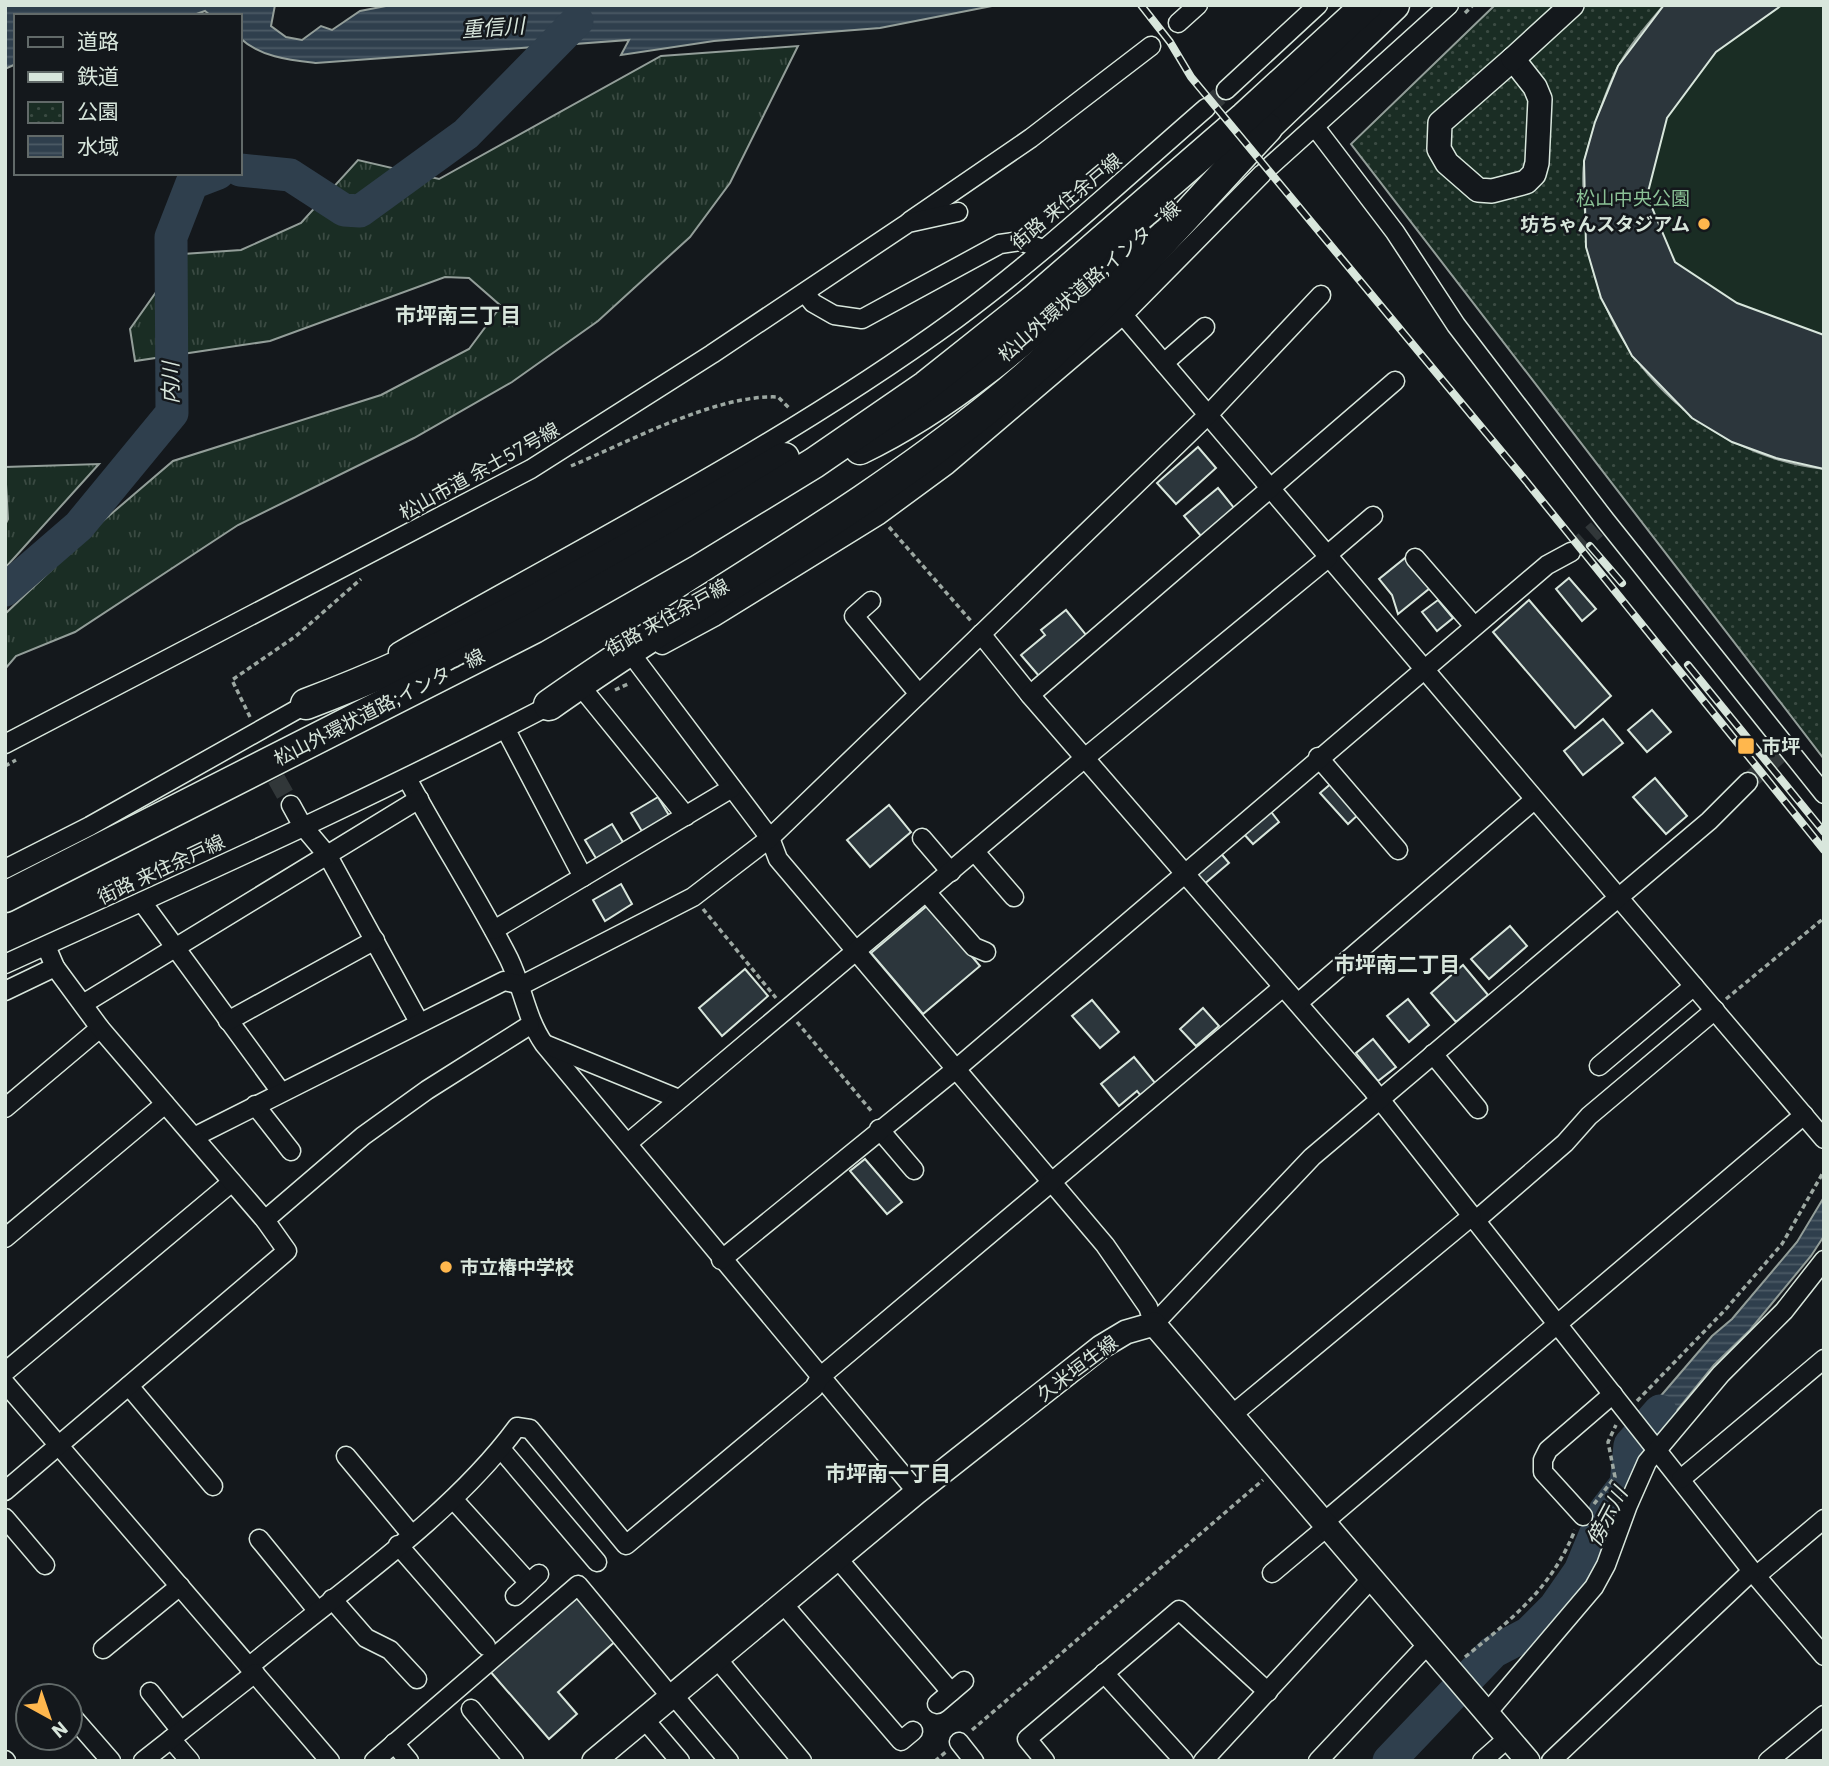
<svg xmlns="http://www.w3.org/2000/svg" width="1829" height="1766" font-family="'IBM Plex Sans','Noto Sans JP',sans-serif">
  <defs>
    <pattern id="grass-tufts" width="24" height="20" patternUnits="userSpaceOnUse" patternTransform="scale(1.75)"><rect width="24" height="20" fill="#1a2d24"/><path d="M3 7l-1-3M5 7V3M7 7l1-3M15 17l-1-3M17 17v-4M19 17l1-3" fill="none" stroke="#3b4b43"/></pattern>
    <pattern id="park-dots" width="8" height="8" patternUnits="userSpaceOnUse" patternTransform="scale(1.75)"><rect width="8" height="8" fill="#1a2d24"/><path d="M2 2h.1M6 6h.1" fill="none" stroke="#3b4b43" stroke-width="1.8" stroke-linecap="round"/></pattern>
    <pattern id="water-rules" width="6" height="5" patternUnits="userSpaceOnUse" patternTransform="scale(1.75)"><rect width="6" height="5" fill="#2f3f4d"/><path d="M0 2.5h6" fill="none" stroke="#4c5b66"/></pattern>
  </defs>
  <rect width="100%" height="100%" fill="#14181c"/>
  <g fill="url(#grass-tufts)" stroke="#939e99" stroke-width="2">
    <path d="M798 46 730 183 690 237 598 321 512 382 414 438 238 525 75 632 16 656 5 669V614L104 520 173 461 381 395 469 349 501 306 469 278 445 277 270 341 135 361 130 329 183 254 241 250 301 223 358 160 439 179 661 56Z"/>
    <path d="M99 464 6 567 5 568V525L8 519 5 467Z"/>
  </g>
  <path fill="url(#park-dots)" stroke="#939e99" stroke-width="2" d="M1495 5H1824V759L1351 144Z"/>
  <path fill="#1a2d24" stroke="#939e99" stroke-width="2" d="M1664 5H1824V469C1694 454 1588 343 1585 212 1584 196 1581 175 1585 159 1591 135 1607 86 1619 65 1631 43 1648 24 1664 5Z"/>
  <g fill="url(#water-rules)" stroke="#939e99" stroke-width="2">
    <path d="M5 5H275L271 26 286 37 302 40 321 26 332 30 360 11 391 5H997L880 28 714 41 621 55 629 40 316 63C290 60 260 57 240 38V16H211L205 11 191 16H16V64L5 69Z"/>
    <path d="M1824 1197V1236L1811 1256 1750 1330 1714 1365 1644 1451 1623 1440 1712 1336 1732 1319 1797 1242Z"/>
  </g>
  <g fill="none" stroke-linecap="round" stroke-linejoin="round">
    <g stroke="#2f3f4d" stroke-width="33">
      <path d="M240 170 290 175 344 210 360 211 466 134 577 21"/>
      <path d="M5 590 79 526 172 413 171 237 192 183 218 173"/>
      <path d="M1389 1761 1493 1652 1529 1633 1555 1607 1580 1571 1605 1511 1626 1484 1630 1445 1660 1411"/>
    </g>
  </g>
  <g fill="#2c363c" stroke="#d8e6dc" stroke-width="2">
    <path d="M1664 5H1782L1716 52 1667 118 1647 196 1675 262 1737 303 1824 335V469L1776 458 1732 442 1692 418 1632 356 1601 298 1586 247 1584 161 1595 122 1618 66Z"/>
    <path d="M1198 447 1216 468 1176 504 1157 483Z"/>
    <path d="M1218 488 1235 509 1201 536 1184 516Z"/>
    <path d="M1405 558 1430 588 1398 614 1392 595 1379 579Z"/>
    <path d="M1569 578 1596 609 1582 621 1556 589Z"/>
    <path d="M1438 600 1453 618 1437 631 1422 612Z"/>
    <path d="M1529 600 1611 696 1575 728 1493 632Z"/>
    <path d="M1066 610 1087 636 1039 676 1021 655 1045 635 1041 630Z"/>
    <path d="M1652 710 1671 732 1647 752 1628 730Z"/>
    <path d="M1603 719 1623 743 1583 775 1564 751Z"/>
    <path d="M1655 778 1687 816 1666 834 1633 797Z"/>
    <path d="M1333 782 1360 813 1348 824 1320 793Z"/>
    <path d="M658 797 670 817 643 833 631 813Z"/>
    <path d="M889 805 911 832 870 867 847 840Z"/>
    <path d="M1269 809 1279 822 1253 844 1242 832Z"/>
    <path d="M612 824 624 844 597 860 585 840Z"/>
    <path d="M1218 850 1229 863 1203 885 1192 873Z"/>
    <path d="M621 884 632 904 605 921 593 900Z"/>
    <path d="M928 905 980 966 923 1014 871 953Z"/>
    <path d="M1510 926 1527 946 1489 979 1471 959Z"/>
    <path d="M1463 965 1488 995 1456 1022 1431 993Z"/>
    <path d="M745 969 768 996 722 1036 699 1008Z"/>
    <path d="M1408 999 1429 1025 1409 1042 1387 1016Z"/>
    <path d="M1092 1000 1119 1032 1100 1048 1072 1016Z"/>
    <path d="M1203 1008 1219 1026 1196 1046 1180 1029Z"/>
    <path d="M1373 1039 1396 1067 1378 1081 1356 1053Z"/>
    <path d="M1134 1057 1156 1084 1141 1096 1137 1091 1119 1106 1101 1084Z"/>
    <path d="M865 1159 902 1202 887 1214 850 1171Z"/>
    <path d="M578 1593 618 1639 558 1692 577 1714 549 1739 489 1670Z"/>
  </g>
  <g fill="none" stroke-linecap="round" stroke-linejoin="round">
    <g stroke="#313739" stroke-width="18" stroke-dasharray="18 9" stroke-linecap="butt">
      <path d="M1206 108 1226 90"/>
      <path d="M1571 552 1597 529"/>
      <path d="M263 755 291 805"/>
      <path d="M1748 782 1780 754"/>
    </g>
    <g stroke="#d8e6dc" stroke-width="21">
      <g id="street">
        <path d="M1178 23 1198 5"/>
        <path d="M1226 90 1318 5"/>
        <path d="M1315 127 1395 232 1456 325 1606 521 1824 794"/>
        <path d="M1267 169 1449 5"/>
        <path d="M910 221 1031 138 1151 46"/>
        <path d="M805 293 813 303 834 315 862 319 1000 244 1020 241 1043 249"/>
        <path d="M1123 315 1824 1139"/>
        <path d="M1164 363 1205 327"/>
        <path d="M1326 556 1373 516"/>
        <path d="M1415 558 1474 626"/>
        <path d="M871 601 854 616 919 694"/>
        <path d="M981 634 1030 695 1371 1088 1756 1576 1824 1656"/>
        <path d="M662 645 714 617 879 515 947 465 1123 315 1262 174"/>
        <path d="M398 652C585 545 780 447 956 319 1044 254 1124 179 1206 108"/>
        <path d="M635 659 770 838 778 859 1105 1245 1148 1307 1154 1324 1312 1157 1709 821 1748 782"/>
        <path d="M582 688 686 816"/>
        <path d="M1030 695 1395 381"/>
        <path d="M506 730 583 877"/>
        <path d="M5 744 531 469 712 354 908 223 958 212"/>
        <path d="M1318 757 1398 850"/>
        <path d="M408 780C440 840 478 898 509 959 523 988 526 1018 544 1044L917 1492"/>
        <path d="M291 805 302 825 328 856 419 1022"/>
        <path d="M922 838 951 872"/>
        <path d="M975 852 1014 897"/>
        <path d="M5 869 90 826 312 701"/>
        <path d="M926 892 974 947 986 952"/>
        <path d="M142 902 281 1092"/>
        <path d="M494 930 732 788"/>
        <path d="M5 964C191 879 377 796 558 701"/>
        <path d="M5 991 55 967"/>
        <path d="M1298 1003 1534 800"/>
        <path d="M83 1004 419 799"/>
        <path d="M228 1021 375 940"/>
        <path d="M547 1045 679 1099"/>
        <path d="M1433 1054 1478 1109"/>
        <path d="M1599 1066 1694 986"/>
        <path d="M255 1105 291 1151"/>
        <path d="M5 1108 100 1028"/>
        <path d="M879 1129 914 1170"/>
        <path d="M194 1137 504 981 522 985 693 897 770 838 1208 415 1321 295"/>
        <path d="M628 1143 1086 757 1328 558"/>
        <path d="M265 1220 363 1136 427 1090 530 1025"/>
        <path d="M1475 1221 1565 1143 1589 1116 1715 1010"/>
        <path d="M5 1238 165 1104"/>
        <path d="M721 1260 956 1069 1547 565 1571 552"/>
        <path d="M5 1372 232 1182"/>
        <path d="M5 1383 330 1761"/>
        <path d="M129 1386 213 1486"/>
        <path d="M1233 1414 1472 1216"/>
        <path d="M501 1449 597 1562"/>
        <path d="M346 1456 411 1534"/>
        <path d="M1681 1479 1824 1359"/>
        <path d="M5 1491 287 1251 265 1220 100 1028 55 967 46 946"/>
        <path d="M453 1499 529 1583"/>
        <path d="M1583 1516 1543 1472V1460L1548 1450 1613 1394"/>
        <path d="M5 1518 45 1565"/>
        <path d="M1324 1522 1804 1115"/>
        <path d="M259 1539 317 1610"/>
        <path d="M398 1545 486 1646"/>
        <path d="M838 1559 951 1692"/>
        <path d="M1272 1573 1328 1526"/>
        <path d="M1756 1576 1824 1519"/>
        <path d="M515 1596 539 1574"/>
        <path d="M332 1599 366 1638 390 1650 417 1679"/>
        <path d="M784 1605 901 1741 913 1731"/>
        <path d="M103 1649 180 1586"/>
        <path d="M718 1660 802 1761"/>
        <path d="M250 1666C337 1593 450 1518 517 1427L530 1429 626 1545 814 1388 820 1377 1283 987"/>
        <path d="M1104 1673 1184 1761"/>
        <path d="M150 1692 181 1731"/>
        <path d="M674 1696 729 1761"/>
        <path d="M937 1704 964 1681"/>
        <path d="M471 1709 514 1761"/>
        <path d="M1487 1713 1594 1587 1606 1565 1628 1505 1647 1462 1721 1374 1784 1311 1824 1260"/>
        <path d="M70 1714 111 1761"/>
        <path d="M645 1720 680 1761"/>
        <path d="M171 1739 190 1761"/>
        <path d="M959 1742 974 1761"/>
        <path d="M394 1743 409 1761"/>
        <path d="M5 1760 6 1761"/>
        <path d="M143 1761 255 1673"/>
        <path d="M374 1761 578 1585 672 1698"/>
        <path d="M1045 1761 1027 1739 1179 1610 1268 1692"/>
        <path d="M1203 1761 1372 1578"/>
        <path d="M1318 1761 1428 1644"/>
        <path d="M1482 1761 1508 1738"/>
        <path d="M1551 1761 1752 1571"/>
        <path d="M1768 1761 1824 1715"/>
      </g>
    </g>
    <g stroke="#d8e6dc" stroke-width="26">
      <g id="secondary">
        <path d="M1513 59 1535 87 1540 99 1537 163 1534 174 1526 182 1492 191 1478 190 1447 163 1439 149 1440 123Z"/>
        <path d="M1513 59 1572 5"/>
        <path d="M594 1761 917 1492 1101 1347 1126 1332 1154 1324 1528 1761"/>
      </g>
    </g>
    <g stroke="#d8e6dc" stroke-width="33">
      <g id="highway">
        <path d="M1253 140 1394 5"/>
        <path d="M860 449C970 396 1057 309 1149 230"/>
        <path d="M306 704C479 639 626 550 784 458"/>
        <path d="M549 705C694 602 853 518 991 406 1093 324 1178 223 1267 128"/>
        <path d="M5 897 534 628 683 543 814 463 926 386 1034 300 1245 117 1367 5"/>
      </g>
    </g>
    <g stroke="#9da8a2" stroke-width="3.5" stroke-dasharray="5 3.5" stroke-linecap="butt">
      <path d="M1465 13 1473 5"/>
      <path d="M571 466C628 442 717 394 778 397L790 409"/>
      <path d="M889 527 971 621"/>
      <path d="M615 690 630 683"/>
      <path d="M250 717 232 680 296 636 361 579"/>
      <path d="M5 766 16 760"/>
      <path d="M703 909 776 998"/>
      <path d="M1726 999 1824 918"/>
      <path d="M797 1022 873 1113"/>
      <path d="M1637 1401 1725 1310 1782 1244 1824 1171"/>
      <path d="M1594 1504 1615 1477 1608 1442 1616 1425"/>
      <path d="M1465 1657C1513 1618 1551 1589 1575 1530"/>
      <path d="M972 1730 1263 1480"/>
      <path d="M935 1761 947 1751"/>
    </g>
    <use href="#street" stroke="#14181c" stroke-width="18"/>
    <use href="#secondary" stroke="#14181c" stroke-width="23"/>
    <use href="#highway" stroke="#14181c" stroke-width="30"/>
    <g stroke="#d8e6dc" stroke-width="8">
      <g id="rail">
        <path d="M1141 5 1170 42 1191 77 1526 481 1824 850"/>
        <path d="M1590 546 1622 583"/>
        <path d="M1688 665 1824 832"/>
      </g>
    </g>
    <use href="#rail" stroke="#14181c" stroke-width="5" stroke-dasharray="16" stroke-linecap="butt"/>
  </g>
  <g fill="#ffb74d" stroke="#14181c" stroke-width="2.5">
    <circle cx="1704" cy="224" r="7"/>
    <rect x="1737" y="737" width="18" height="18" rx="3.5"/>
    <circle cx="446" cy="1267" r="7"/>
  </g>
  <g text-anchor="middle" stroke-width="5" stroke-linejoin="round" paint-order="stroke">
    <g font-size="19" fill="#8ac095" stroke="#14181c">
      <text x="1633" y="205">松山中央公園</text>
    </g>
    <g font-size="19" fill="#d8e6dc" stroke="#14181c">
      <text transform="translate(1066 201) rotate(-40)" y="7">街路 来住余戸線</text>
      <text transform="translate(1089 281) rotate(-41)" y="7">松山外環状道路;インター線</text>
      <text transform="translate(479 471) rotate(-29)" y="7">松山市道 余土57号線</text>
      <text transform="translate(667 617) rotate(-29)" y="7">街路 来住余戸線</text>
      <text transform="translate(379 707) rotate(-27)" y="7">松山外環状道路;インター線</text>
      <text transform="translate(161 869) rotate(-25)" y="7">街路 来住余戸線</text>
      <text transform="translate(1077 1368) rotate(-37)" y="7">久米垣生線</text>
    </g>
    <g font-size="19" font-weight="bold" fill="#d8e6dc" stroke="#14181c" text-anchor="start">
      <text x="1690" y="231" text-anchor="end">坊ちゃんスタジアム</text>
      <text x="1762" y="753">市坪</text>
      <text x="460" y="1274">市立椿中学校</text>
    </g>
    <g font-size="21" font-style="italic" fill="#d8e6dc" stroke="#14181c">
      <text transform="translate(493 28) rotate(-4)" y="7">重信川</text>
      <text transform="translate(171 383) rotate(-90)" y="7">内川</text>
      <text transform="translate(1607 1517) rotate(-62)" y="7">傍示川</text>
    </g>
    <g font-size="21" font-weight="bold" fill="#d8e6dc" stroke="#14181c">
      <text x="458" y="323">市坪南三丁目</text>
      <text x="1397" y="972">市坪南二丁目</text>
      <text x="888" y="1481">市坪南一丁目</text>
    </g>
  </g>
  <rect width="1829" height="1766" fill="none" stroke="#d8e6dc" stroke-width="14"/>
  <rect x="14" y="14" width="228" height="161" fill="#14181c" stroke="#626a69" stroke-width="2"/>
  <rect x="28" y="37" width="35" height="10" fill="#14181c" stroke="#626a69" stroke-width="2"/>
  <text x="77" y="49" font-size="21" fill="#d8e6dc">道路</text>
  <rect x="28" y="72" width="35" height="10" fill="#d8e6dc" stroke="#626a69" stroke-width="2"/>
  <text x="77" y="84" font-size="21" fill="#d8e6dc">鉄道</text>
  <rect x="28" y="102" width="35" height="21" fill="url(#park-dots)" stroke="#626a69" stroke-width="2"/>
  <text x="77" y="119" font-size="21" fill="#d8e6dc">公園</text>
  <rect x="28" y="136" width="35" height="21" fill="url(#water-rules)" stroke="#626a69" stroke-width="2"/>
  <text x="77" y="154" font-size="21" fill="#d8e6dc">水域</text>
  <g transform="translate(49 1717) rotate(140)"><circle r="33" fill="#14181c" stroke="#626a69" stroke-width="2"/>
  <path d="M0-5L12 26L0 18L-12 26Z" fill="#ffb74d"/>
  <text y="-10" font-size="19" font-weight="bold" text-anchor="middle" fill="#d8e6dc">N</text>
  </g>
</svg>
